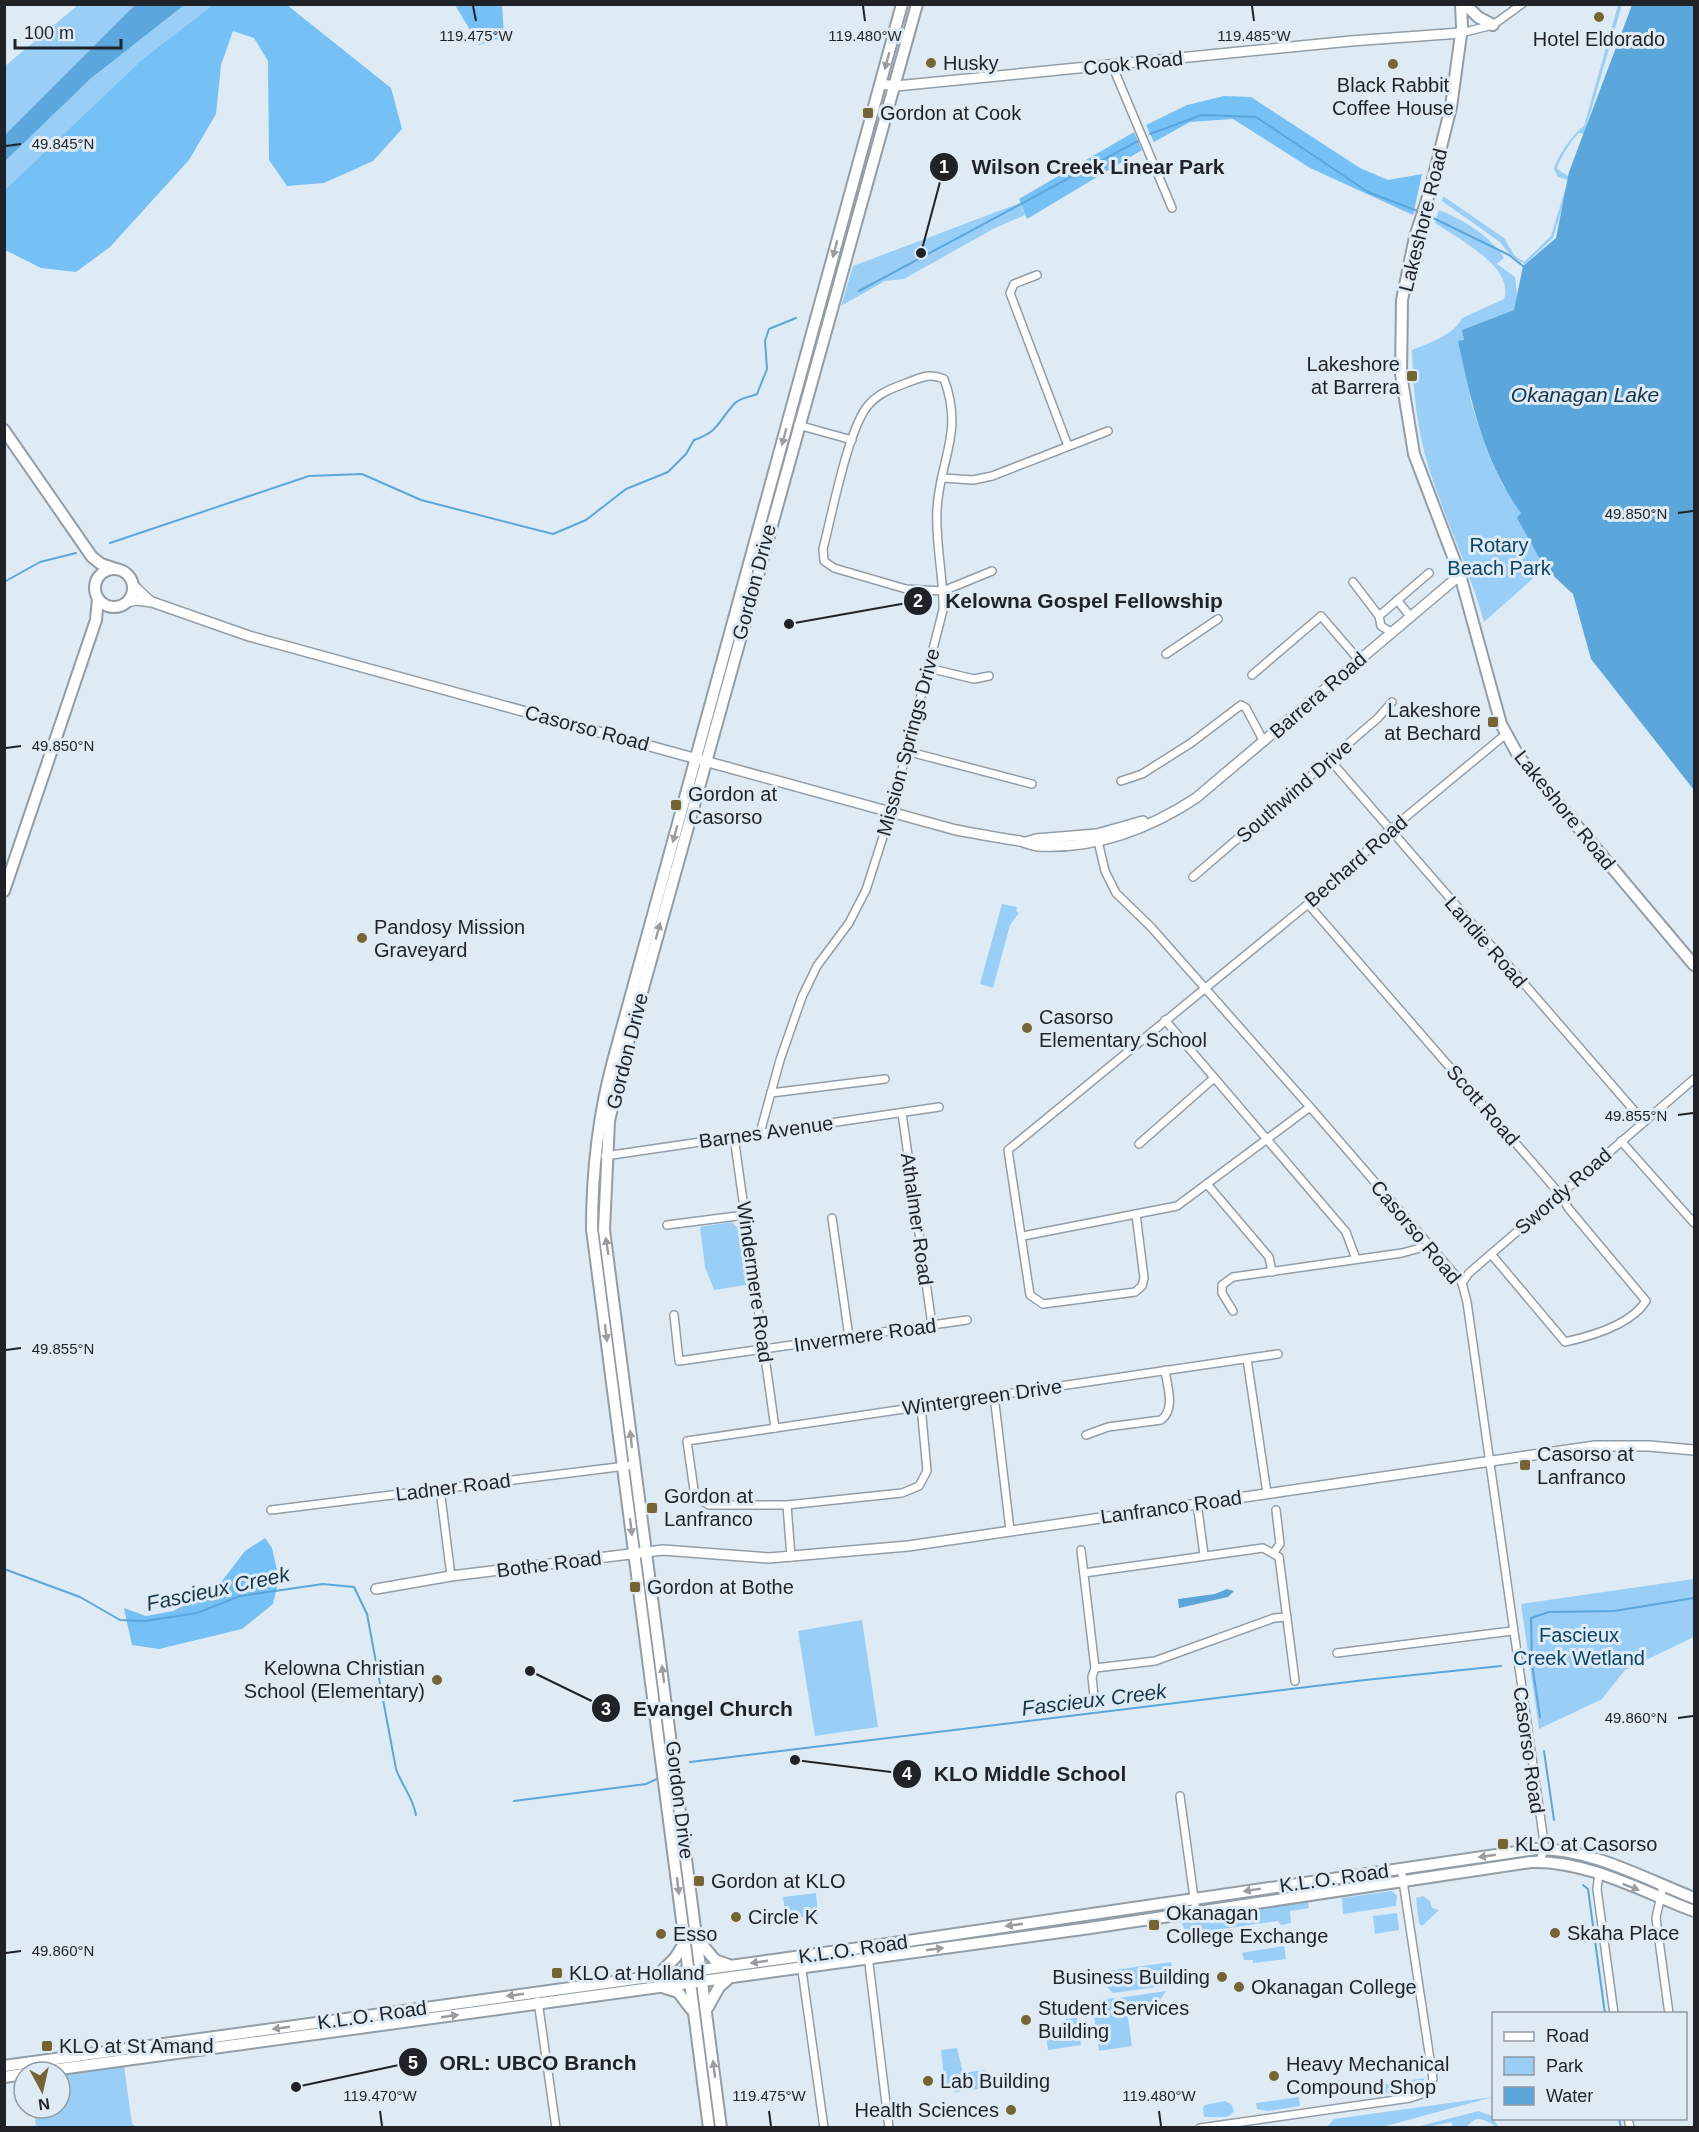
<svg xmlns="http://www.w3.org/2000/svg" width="1699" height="2132" font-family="Arial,sans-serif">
  <rect width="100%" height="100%" fill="#dfebf4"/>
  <g fill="#99cff7">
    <path d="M78 5H265L176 54 5 235V66Z"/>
    <path d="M1618 5H1622L1584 134 1579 133C1572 139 1559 160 1557 169L1571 178 1553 238 1525 264 1512 257 1500 242 1442 201 1443 196 1504 238 1515 256 1524 262 1551 236 1568 180 1558 177 1554 169C1558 155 1572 135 1584 126Z"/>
    <path d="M1020 203 1025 215 993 229 904 279 885 281 841 306 853 266Z"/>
    <path d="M1439 210C1462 219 1491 236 1504 258L1497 264 1515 277 1518 300 1514 310 1463 330 1464 341H1459L1472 406 1488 453 1502 484 1522 513 1545 568 1484 622C1469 569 1446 521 1429 469 1417 431 1413 390 1412 350 1429 343 1454 335 1462 318L1504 299C1515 267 1457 238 1435 223Z"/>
    <path d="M1002 904 1017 907 1016 911 1019 913 1010 925 993 988 980 984Z"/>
    <path d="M731 1222 738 1228 746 1285 714 1290 705 1267 700 1227Z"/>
    <path d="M1694 1579V1637L1625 1670 1602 1699 1539 1729 1521 1604Z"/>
    <path d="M862 1620 878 1727 815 1736 798 1631Z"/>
    <path d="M1392 1891 1397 1896 1396 1906 1343 1914 1342 1898Z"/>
    <path d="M816 1893 818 1915 786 1919 783 1897Z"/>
    <path d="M1423 1896 1430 1901 1432 1908 1439 1910 1422 1926 1419 1923 1416 1898Z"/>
    <path d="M1308 1902 1309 1908 1290 1911 1291 1923 1281 1925 1278 1921 1186 1934 1182 1923 1190 1919Z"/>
    <path d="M1397 1913 1399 1930 1375 1934 1373 1916Z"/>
    <path d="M1284 1946 1286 1959 1253 1963V1960H1244L1242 1953 1246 1952Z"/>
    <path d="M1171 1962 1174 1979 1170 1985 1113 1993 1093 1973Z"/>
    <path d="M1166 1991 1156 2006 1131 2010 1119 1998Z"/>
    <path d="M1114 1998 1127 2011 1132 2046 1099 2051 1093 2009 1100 2008 1099 2000Z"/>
    <path d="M1077 2018 1081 2045 1048 2050 1046 2035 1057 2034 1066 2019Z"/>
    <path d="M957 2048 963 2073 985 2070 987 2088 954 2092 953 2084 945 2085 941 2050Z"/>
    <path d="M124 2066 132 2124 138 2127H36L34 2108H60V2075Z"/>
    <path d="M1425 2078 1417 2089 1357 2097 1356 2089Z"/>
    <path d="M1299 2097 1300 2106 1268 2111 1257 2109 1256 2103Z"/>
    <path d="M1493 2097 1382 2127H1327L1334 2119Z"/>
    <path d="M1225 2101 1232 2105 1234 2112 1227 2117H1204L1203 2108 1205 2105Z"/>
    <path d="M1479 2111 1492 2116 1498 2127C1487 2123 1478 2111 1467 2127H1453L1451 2122 1428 2127 1412 2128Z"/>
  </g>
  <g fill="#75c0f5">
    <path d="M213 5H287L391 88 402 129 373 161 324 183 287 186 269 160 268 61 254 38 233 31 221 65 216 114 189 160 110 247 76 272 41 268 5 250V190L142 60Z"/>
    <path d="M455 5H502L504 37 479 45Z"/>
    <path d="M1224 96 1251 97 1360 168 1388 180 1422 174 1413 215 1310 168 1233 119 1190 122 1154 142 1146 125 1187 105Z"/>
    <path d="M1134 132 1142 150 1027 219 1019 199Z"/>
    <path d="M265 1538 272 1548 279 1579 273 1604 242 1629 159 1649 132 1645 124 1608 146 1616 173 1611 199 1598 219 1585 245 1551Z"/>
  </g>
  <g fill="#5ba6da">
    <path d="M135 5H184L90 79 5 161V135Z"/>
    <path d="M1632 5H1694V790L1591 659 1573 594 1545 568 1517 518 1521 513C1484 462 1471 402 1458 341L1464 340 1462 330 1514 310 1523 266 1556 238 1569 172Z"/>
    <path d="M1227 1589 1234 1591 1228 1597 1179 1608 1178 1599 1215 1594Z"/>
  </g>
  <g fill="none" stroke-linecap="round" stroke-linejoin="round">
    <g stroke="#5ba6da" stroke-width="2">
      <path d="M1150 134 1202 115 1256 117 1368 192 1420 212"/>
      <path d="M1425 214 1509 255 1523 266"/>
      <path d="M859 291 1138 141"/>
      <path d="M110 543 309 476 362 474 421 500 553 534 586 520 626 489 668 472 686 454 694 440C720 431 718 421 735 403 740 398 750 397 757 394L767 369 765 341 769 329 796 318"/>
      <path d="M4 582 40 562 76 553"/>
      <path d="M4 1569 80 1597 120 1620 145 1621 197 1613 240 1596 323 1584 354 1587 367 1614 396 1769C402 1786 413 1797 416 1815"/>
      <path d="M1540 1717 1532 1664 1531 1618 1549 1612 1614 1611 1694 1598"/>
      <path d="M1544 1751 1554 1820"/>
      <path d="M690 1762 1365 1680 1501 1666"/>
      <path d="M514 1801 646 1784 657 1779"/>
      <path d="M1583 1885 1588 1889 1605 2014"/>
      <path d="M1619 2118 1621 2128"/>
    </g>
    <g stroke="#929da6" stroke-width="10">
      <g id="minor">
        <path d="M1461 33 1493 25 1522 4"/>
        <path d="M1112 65 1172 208"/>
        <path d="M1037 275 1014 284 1010 293 1068 446"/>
        <path d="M798 425 852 440"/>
        <path d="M943 478 973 480 992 476 1108 431"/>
        <path d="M1353 582 1379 616 1381 626 1391 632"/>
        <path d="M1397 600 1410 616"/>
        <path d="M1379 616 1429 573"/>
        <path d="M1166 654 1218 619"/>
        <path d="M928 668 974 679 989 676"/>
        <path d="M1252 675 1321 616 1358 659"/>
        <path d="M906 751 1032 784"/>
        <path d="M1330 760 1644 1122"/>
        <path d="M1121 781 1142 774 1191 743 1241 705 1246 708 1264 742"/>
        <path d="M1097 837 1105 871 1116 893 1151 927 1310 1107 1462 1283 1467 1302 1545 1849 1540 1859 1535 1862"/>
        <path d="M1193 877 1378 718 1392 702"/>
        <path d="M1308 904 1559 1193 1569 1209 1646 1301C1631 1325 1592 1336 1565 1342L1491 1254"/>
        <path d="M1165 1020 1346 1232 1356 1259"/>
        <path d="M771 1093 885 1079"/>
        <path d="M902 1113 932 1325"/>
        <path d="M760 1133 780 1060 802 997 817 966 849 923 866 890 891 812 943 610C944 577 935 543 937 509 940 458 964 433 944 379 930 373 922 377 909 382 893 388 877 393 866 408 847 435 832 514 823 549L824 561 834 568 906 589 943 591 992 571"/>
        <path d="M734 1137 775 1428"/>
        <path d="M1621 1141 1694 1223"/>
        <path d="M1139 1144 1214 1078"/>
        <path d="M605 1156 939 1107"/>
        <path d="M1207 1184 1269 1257 1272 1272"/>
        <path d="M1136 1214 1144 1278 1142 1286 1135 1292 1043 1304 1030 1295 1008 1150 1308 904 1390 830 1506 734"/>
        <path d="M832 1218 849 1337"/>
        <path d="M667 1225 745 1215"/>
        <path d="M1023 1236 1177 1206 1310 1107"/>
        <path d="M1462 1283 1469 1273 1694 1079"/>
        <path d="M1233 1311 1222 1293V1285L1233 1277 1402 1253 1431 1245"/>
        <path d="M674 1315 679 1361 967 1320"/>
        <path d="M1247 1359 1267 1493"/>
        <path d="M994 1395 1010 1530"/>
        <path d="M921 1406 927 1471 919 1486 902 1493 787 1505H709L695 1497 687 1441 1278 1354"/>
        <path d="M1086 1435 1108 1427 1161 1420C1176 1409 1167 1386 1165 1370"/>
        <path d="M440 1489 451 1576"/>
        <path d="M1197 1503 1204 1555"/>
        <path d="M787 1505 791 1557"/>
        <path d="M271 1510 634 1465"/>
        <path d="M1081 1550 1095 1668 1092 1677 1094 1696"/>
        <path d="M1274 1552 1280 1544 1276 1510"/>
        <path d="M1084 1573 1263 1548 1279 1557 1295 1681"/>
        <path d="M1337 1653 1512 1631"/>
        <path d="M1095 1668 1155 1661 1274 1618 1287 1617"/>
        <path d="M1180 1796 1196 1912"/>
        <path d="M1599 1874 1597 1889 1614 2014"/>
        <path d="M1663 1886 1656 1918 1669 2014"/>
        <path d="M867 1947 889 2128"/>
        <path d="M800 1956 824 2128"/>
        <path d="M538 2001 556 2128"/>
        <path d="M1628 2118 1630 2128"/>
        <path d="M1200 2128 1410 2098 1428 2092 1433 2079 1401 1868"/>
      </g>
    </g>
    <g stroke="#929da6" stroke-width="12">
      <g id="tertiary">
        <path d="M881 84 896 86 1351 41 1461 33"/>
        <path d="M133 585 150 601"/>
        <path d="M127 602 136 600 152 602 249 636 956 830C978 834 999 838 1020 841 1027 843 1032 845 1038 846 1095 849 1149 829 1196 798L1460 575"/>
        <path d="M1026 842 1036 839 1097 834 1143 821"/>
        <path d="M376 1589 451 1576 663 1550 769 1558 908 1546 1595 1446H1649L1694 1450"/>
      </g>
    </g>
    <g stroke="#929da6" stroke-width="14">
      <g id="secondary">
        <path d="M1461 4 1462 27 1451 107 1430 191 1415 237 1402 300 1401 374 1414 454 1460 575 1501 724 1519 757 1694 965"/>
        <path d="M1465 4 1478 17 1493 25"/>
        <path d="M4 430 92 557 101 564 116 569"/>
        <circle cx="114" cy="588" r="19"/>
        <path d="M4 891 96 620 98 599"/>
        <path d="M700 1942 715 1960 729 1965"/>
        <path d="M657 1976 675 1958 685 1942"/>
        <path d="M665 1988 678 1992 691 2009"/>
        <path d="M708 2007 719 1987 728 1979"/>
        <path d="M4 2066 867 1947 1536 1849C1590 1848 1645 1879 1694 1898"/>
        <path d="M38 2072 1090 1928 1531 1862C1587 1860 1643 1892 1694 1911"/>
        <path d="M4 2077 24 2074"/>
        <path d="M709 2128 592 1229C592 1170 598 1117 613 1061L902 4"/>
        <path d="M721 2128 604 1230 609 1121 622 1064 917 4"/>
      </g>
    </g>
    <use href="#minor" stroke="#fff" stroke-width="7"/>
    <use href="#tertiary" stroke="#fff" stroke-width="9"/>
    <use href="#secondary" stroke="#fff" stroke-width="10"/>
  </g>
  <defs><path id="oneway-solid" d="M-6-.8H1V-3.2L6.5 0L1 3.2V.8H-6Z" transform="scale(1.5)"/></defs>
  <g fill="#9a9c9e">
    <use href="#oneway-solid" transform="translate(887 61) rotate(105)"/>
    <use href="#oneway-solid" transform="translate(835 249) rotate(105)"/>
    <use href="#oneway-solid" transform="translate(784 437) rotate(105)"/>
    <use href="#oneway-solid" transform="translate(675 834) rotate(105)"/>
    <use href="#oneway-solid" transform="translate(658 931) rotate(-75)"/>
    <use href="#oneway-solid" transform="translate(607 1246) rotate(-99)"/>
    <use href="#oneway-solid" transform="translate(606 1333) rotate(83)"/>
    <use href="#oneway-solid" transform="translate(631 1439) rotate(-96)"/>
    <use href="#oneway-solid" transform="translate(631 1527) rotate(83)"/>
    <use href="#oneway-solid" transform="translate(663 1674) rotate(-97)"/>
    <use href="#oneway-solid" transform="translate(1487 1856) rotate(172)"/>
    <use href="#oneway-solid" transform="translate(678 1886) rotate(83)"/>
    <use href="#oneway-solid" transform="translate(1631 1887) rotate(21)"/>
    <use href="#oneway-solid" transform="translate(1252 1890) rotate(171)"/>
    <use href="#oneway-solid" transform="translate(1014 1925) rotate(172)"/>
    <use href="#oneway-solid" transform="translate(935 1949) rotate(-8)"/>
    <use href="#oneway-solid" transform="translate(759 1962) rotate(172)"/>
    <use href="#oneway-solid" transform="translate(515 1995) rotate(172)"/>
    <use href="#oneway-solid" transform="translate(450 2016) rotate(-8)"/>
    <use href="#oneway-solid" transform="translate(281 2028) rotate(172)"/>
    <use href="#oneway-solid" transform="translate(714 2069) rotate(-97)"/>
  </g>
  <path fill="none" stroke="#1f2327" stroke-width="2" d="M473 6 476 21M863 6 865 21M1252 6 1254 21M6 146 21 144M1678 513 1693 511M6 748 21 746M1678 1115 1693 1113M6 1350 21 1348M1678 1718 1693 1716M6 1953 21 1951M380 2111 382 2126M769 2111 771 2126M1159 2111 1161 2126"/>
  <g fill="#766533" stroke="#dfebf4" stroke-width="2">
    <circle cx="1599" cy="17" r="6"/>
    <circle cx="931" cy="63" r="6"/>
    <circle cx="1393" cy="64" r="6"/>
    <rect x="862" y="107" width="12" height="12" rx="3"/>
    <rect x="1406" y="370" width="12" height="12" rx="3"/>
    <rect x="1487" y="716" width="12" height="12" rx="3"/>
    <rect x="670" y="799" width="12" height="12" rx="3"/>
    <circle cx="362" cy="938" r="6"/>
    <circle cx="1027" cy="1028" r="6"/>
    <rect x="1519" y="1459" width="12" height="12" rx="3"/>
    <rect x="646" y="1502" width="12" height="12" rx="3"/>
    <rect x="629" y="1581" width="12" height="12" rx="3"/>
    <circle cx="437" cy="1680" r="6"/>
    <rect x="1497" y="1838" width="12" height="12" rx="3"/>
    <rect x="693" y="1875" width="12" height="12" rx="3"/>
    <circle cx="736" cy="1917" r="6"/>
    <rect x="1148" y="1919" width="12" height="12" rx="3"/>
    <circle cx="1555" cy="1933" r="6"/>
    <circle cx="661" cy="1934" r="6"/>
    <rect x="551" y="1967" width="12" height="12" rx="3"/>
    <circle cx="1222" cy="1977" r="6"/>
    <circle cx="1239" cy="1987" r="6"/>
    <circle cx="1026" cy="2020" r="6"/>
    <rect x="41" y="2040" width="12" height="12" rx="3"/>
    <circle cx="1274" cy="2076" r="6"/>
    <circle cx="928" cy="2081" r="6"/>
    <circle cx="1011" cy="2110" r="6"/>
  </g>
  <g text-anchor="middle" stroke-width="6" stroke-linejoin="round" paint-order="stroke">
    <g font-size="20" fill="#1f2327" stroke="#dfebf4" text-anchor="start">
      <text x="1599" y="46" text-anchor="middle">Hotel Eldorado</text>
      <text x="943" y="70">Husky</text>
      <text x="1393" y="92" text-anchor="middle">Black Rabbit<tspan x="1393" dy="23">Coffee House</tspan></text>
      <text x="880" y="120">Gordon at Cook</text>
      <text x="1400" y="371" text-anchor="end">Lakeshore<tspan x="1400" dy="23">at Barrera</tspan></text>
      <text x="1481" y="717" text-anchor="end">Lakeshore<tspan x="1481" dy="23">at Bechard</tspan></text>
      <text x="688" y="801">Gordon at<tspan x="688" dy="23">Casorso</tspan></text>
      <text x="374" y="934">Pandosy Mission<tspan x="374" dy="23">Graveyard</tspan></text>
      <text x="1039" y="1024">Casorso<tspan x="1039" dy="23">Elementary School</tspan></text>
      <text x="1537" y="1461">Casorso at<tspan x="1537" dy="23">Lanfranco</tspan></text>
      <text x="664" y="1503">Gordon at<tspan x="664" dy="23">Lanfranco</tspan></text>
      <text x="647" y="1594">Gordon at Bothe</text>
      <text x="425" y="1675" text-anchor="end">Kelowna Christian<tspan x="425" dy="23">School (Elementary)</tspan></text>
      <text x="1515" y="1851">KLO at Casorso</text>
      <text x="711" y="1888">Gordon at KLO</text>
      <text x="1166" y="1920">Okanagan<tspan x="1166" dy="23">College Exchange</tspan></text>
      <text x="748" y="1924">Circle K</text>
      <text x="1567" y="1940">Skaha Place</text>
      <text x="673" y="1941">Esso</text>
      <text x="569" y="1980">KLO at Holland</text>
      <text x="1210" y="1984" text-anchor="end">Business Building</text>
      <text x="1251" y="1994">Okanagan College</text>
      <text x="1038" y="2015">Student Services<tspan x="1038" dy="23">Building</tspan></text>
      <text x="59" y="2053">KLO at St Amand</text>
      <text x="1286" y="2071">Heavy Mechanical<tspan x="1286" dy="23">Compound Shop</tspan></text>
      <text x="940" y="2088">Lab Building</text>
      <text x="999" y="2117" text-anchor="end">Health Sciences</text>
    </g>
    <g font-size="20" fill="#1f2327" stroke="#dfebf4">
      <text transform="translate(1133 63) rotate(-6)" y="7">Cook Road</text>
      <text transform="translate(1423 220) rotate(-76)" y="7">Lakeshore Road</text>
      <text transform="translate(754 582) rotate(-75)" y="7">Gordon Drive</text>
      <text transform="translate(1318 695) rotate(-41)" y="7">Barrera Road</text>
      <text transform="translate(587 728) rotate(15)" y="7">Casorso Road</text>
      <text transform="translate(908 742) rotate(-75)" y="7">Mission Springs Drive</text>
      <text transform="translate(1294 791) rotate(-41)" y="7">Southwind Drive</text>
      <text transform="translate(1565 810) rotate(51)" y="7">Lakeshore Road</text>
      <text transform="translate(1356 861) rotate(-41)" y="7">Bechard Road</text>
      <text transform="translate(1486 942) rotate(49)" y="7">Landie Road</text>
      <text transform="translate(627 1051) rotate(-76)" y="7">Gordon Drive</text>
      <text transform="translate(1483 1105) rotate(49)" y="7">Scott Road</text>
      <text transform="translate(766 1132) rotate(-8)" y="7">Barnes Avenue</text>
      <text transform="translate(1563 1191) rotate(-41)" y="7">Swordy Road</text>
      <text transform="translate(917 1219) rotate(82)" y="7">Athalmer Road</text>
      <text transform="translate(1416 1232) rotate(50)" y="7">Casorso Road</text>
      <text transform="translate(755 1282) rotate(82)" y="7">Windermere Road</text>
      <text transform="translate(865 1335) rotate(-8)" y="7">Invermere Road</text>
      <text transform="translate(982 1397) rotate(-8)" y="7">Wintergreen Drive</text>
      <text transform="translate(453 1487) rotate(-7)" y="7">Ladner Road</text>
      <text transform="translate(1171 1507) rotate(-8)" y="7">Lanfranco Road</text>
      <text transform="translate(549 1564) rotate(-7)" y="7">Bothe Road</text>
      <text transform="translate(1529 1750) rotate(82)" y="7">Casorso Road</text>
      <text transform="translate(680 1800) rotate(83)" y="7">Gordon Drive</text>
      <text transform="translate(1334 1878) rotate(-8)" y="7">K.L.O. Road</text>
      <text transform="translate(853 1949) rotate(-8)" y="7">K.L.O. Road</text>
      <text transform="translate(372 2015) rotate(-8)" y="7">K.L.O. Road</text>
    </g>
    <g font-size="20" fill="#094568" stroke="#dfebf4">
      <text x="1499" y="552">Rotary<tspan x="1499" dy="23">Beach Park</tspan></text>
      <text x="1579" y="1642">Fascieux<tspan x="1579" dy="23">Creek Wetland</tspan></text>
    </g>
    <g font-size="21" font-style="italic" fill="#15354b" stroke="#dfebf4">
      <text x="1585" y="402">Okanagan Lake</text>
      <text transform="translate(218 1589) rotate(-12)" y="7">Fascieux Creek</text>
      <text transform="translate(1094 1700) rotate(-7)" y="7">Fascieux Creek</text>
    </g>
  </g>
  <g font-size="15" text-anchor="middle" fill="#1f2327" stroke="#dfebf4" stroke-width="6" stroke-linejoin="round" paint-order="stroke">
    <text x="476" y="41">119.475°W</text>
    <text x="865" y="41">119.480°W</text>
    <text x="1254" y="41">119.485°W</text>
    <text x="63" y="149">49.845°N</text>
    <text x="1636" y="519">49.850°N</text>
    <text x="63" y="751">49.850°N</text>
    <text x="1636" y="1121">49.855°N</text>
    <text x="63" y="1354">49.855°N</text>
    <text x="1636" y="1723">49.860°N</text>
    <text x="63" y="1956">49.860°N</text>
    <text x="380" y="2101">119.470°W</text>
    <text x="769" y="2101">119.475°W</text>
    <text x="1159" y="2101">119.480°W</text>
  </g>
  <path fill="none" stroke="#1f2327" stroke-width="2" d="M921 253L944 167M789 624L918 601M530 1671L606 1708M795 1760L907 1774M296 2087L413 2062"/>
  <g fill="#1f2327" stroke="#dfebf4" stroke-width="2">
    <circle cx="921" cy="253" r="6"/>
    <circle cx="789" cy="624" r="6"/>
    <circle cx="530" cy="1671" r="6"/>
    <circle cx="795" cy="1760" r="6"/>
    <circle cx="296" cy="2087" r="6"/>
    <circle cx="944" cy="167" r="15"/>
    <circle cx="918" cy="601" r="15"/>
    <circle cx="606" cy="1708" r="15"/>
    <circle cx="907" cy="1774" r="15"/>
    <circle cx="413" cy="2062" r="15"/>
  </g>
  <g font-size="18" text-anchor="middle" font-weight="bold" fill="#fff">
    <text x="944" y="173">1</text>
    <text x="918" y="607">2</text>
    <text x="606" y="1715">3</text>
    <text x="907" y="1780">4</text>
    <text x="413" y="2069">5</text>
  </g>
  <g font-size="21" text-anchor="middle" font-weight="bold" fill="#1f2327" stroke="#dfebf4" stroke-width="6" stroke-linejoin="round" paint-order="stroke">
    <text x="1098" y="174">Wilson Creek Linear Park</text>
    <text x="1084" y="608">Kelowna Gospel Fellowship</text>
    <text x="713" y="1716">Evangel Church</text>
    <text x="1030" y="1781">KLO Middle School</text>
    <text x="538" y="2070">ORL: UBCO Branch</text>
  </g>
  <rect width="1699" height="2132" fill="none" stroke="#1f2327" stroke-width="12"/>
  <rect x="1492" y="2012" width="195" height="108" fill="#dfebf4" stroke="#929ba2" stroke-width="1.5"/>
  <rect x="1504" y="2032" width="30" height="9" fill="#ffffff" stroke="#929ba2" stroke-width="1.5"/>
  <text x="1546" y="2042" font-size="18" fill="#1f2327">Road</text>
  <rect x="1504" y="2057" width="30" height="18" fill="#99cff7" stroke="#929ba2" stroke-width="1.5"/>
  <text x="1546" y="2072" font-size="18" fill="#1f2327">Park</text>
  <rect x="1504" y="2087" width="30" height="18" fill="#5ba6da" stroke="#929ba2" stroke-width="1.5"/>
  <text x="1546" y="2102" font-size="18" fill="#1f2327">Water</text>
  <g transform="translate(42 2090) rotate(172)"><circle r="28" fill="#dfebf4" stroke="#929ba2" stroke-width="1.5"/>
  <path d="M0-4.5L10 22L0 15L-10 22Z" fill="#766533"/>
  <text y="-9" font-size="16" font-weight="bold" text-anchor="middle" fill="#1f2327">N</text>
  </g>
  <path d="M15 39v9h106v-9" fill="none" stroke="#1f2327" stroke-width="3"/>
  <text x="24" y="39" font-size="18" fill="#1f2327" stroke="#dfebf4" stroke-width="4.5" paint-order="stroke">100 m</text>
</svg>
